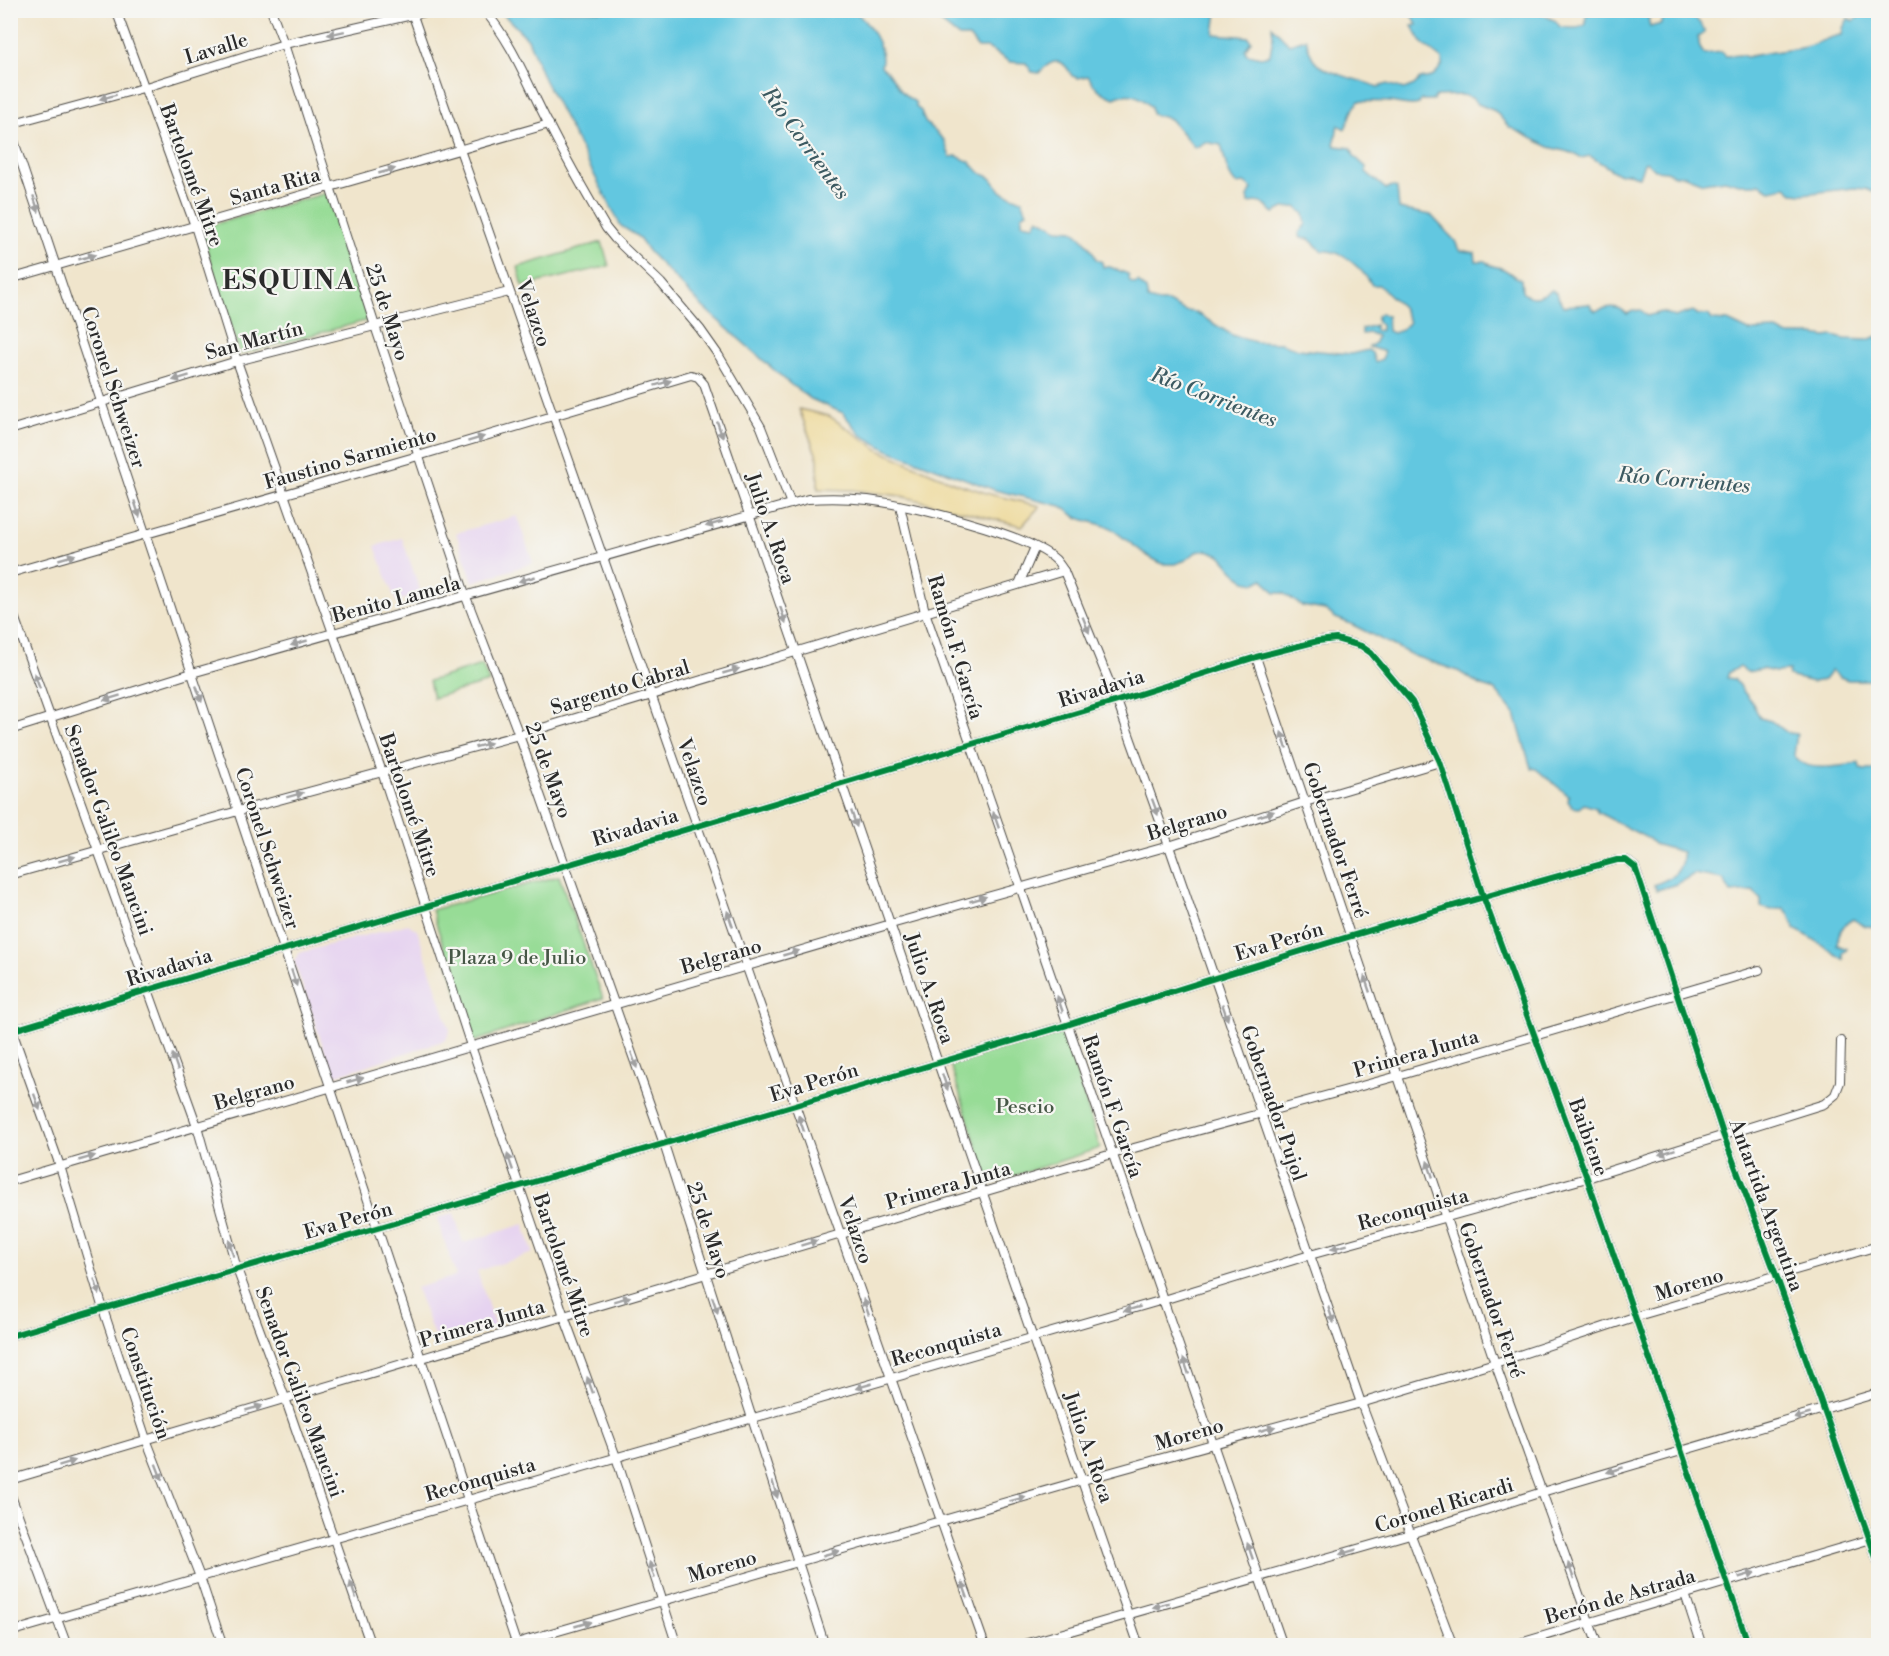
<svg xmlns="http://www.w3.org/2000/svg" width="1889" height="1656" font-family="'Libre Bodoni',serif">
  <rect width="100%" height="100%" fill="#f6f6f2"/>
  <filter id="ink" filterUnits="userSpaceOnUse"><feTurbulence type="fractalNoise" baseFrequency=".0167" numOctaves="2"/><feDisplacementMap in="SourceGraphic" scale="12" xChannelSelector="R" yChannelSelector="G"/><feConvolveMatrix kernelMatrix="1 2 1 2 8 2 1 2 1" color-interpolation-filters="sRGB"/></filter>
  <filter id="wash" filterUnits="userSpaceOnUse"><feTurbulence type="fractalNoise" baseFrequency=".008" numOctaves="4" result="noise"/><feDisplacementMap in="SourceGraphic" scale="24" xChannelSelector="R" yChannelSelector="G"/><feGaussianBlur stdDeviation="1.35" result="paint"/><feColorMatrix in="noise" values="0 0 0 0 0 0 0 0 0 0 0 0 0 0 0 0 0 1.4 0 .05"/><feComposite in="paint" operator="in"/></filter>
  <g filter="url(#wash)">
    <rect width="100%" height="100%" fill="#f0e5cc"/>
    <g fill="#e6d3f0">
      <path d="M517 516 533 563 473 582 456 533Z"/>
      <path d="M402 538 421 593 396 602 375 546Z"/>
      <path d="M408 924 417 930 450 1030 446 1040 337 1075 332 1073 294 961 299 953Z"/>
      <path d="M454 1213 463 1243 524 1224 533 1253 477 1271 495 1327 437 1344 416 1288 456 1276 437 1218Z"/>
    </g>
    <g fill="#97dc96" stroke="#618460" stroke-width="1.5">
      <path d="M327 193 369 320 240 354 200 228Z"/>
      <path d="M602 242 609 266 523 286 518 267Z"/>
      <path d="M482 665 489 682 433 698 429 681Z"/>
      <path d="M559 876 603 998 473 1042 432 910Z"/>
      <path d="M1062 1027 1100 1148 989 1184 950 1064Z"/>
    </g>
    <path fill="#eeda9e" stroke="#8c8264" stroke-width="1.5" d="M799 409 829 416 881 451 955 483 993 495 1040 506 1022 526 901 496 853 490 818 489V459Z"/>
    <path fill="#62c7e0" stroke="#467986" stroke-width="1.5" d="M500 11H854C868 22 886 47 881 66 898 79 894 90 915 102L916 107 921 111 925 122 944 140 950 157 957 156 970 162 979 172 991 178 1002 192 1022 200 1027 212 1022 215V223L1034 225 1038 218 1058 229 1073 230C1083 238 1092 248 1096 259L1102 262 1103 267H1110L1128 274 1130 282 1135 284 1138 282 1146 290 1148 299 1158 302H1168L1185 311 1195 312 1232 335 1255 342 1281 343 1298 349 1351 354 1368 350 1372 353 1375 362 1382 359 1385 352 1369 347 1375 343 1377 336 1370 333 1362 334V329L1375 325V331L1381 330V325L1377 322V316L1381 313 1387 316 1388 331 1393 333 1401 330 1409 322 1402 307 1379 285H1372C1362 269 1342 249 1322 251L1309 239 1301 238 1299 233 1306 224 1304 214 1296 207 1284 208 1274 213C1264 205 1262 200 1249 203L1248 197 1252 189 1244 183 1236 184C1226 174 1225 158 1221 145L1205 142 1195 148 1170 119 1152 114 1151 107C1139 95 1130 91 1114 98 1103 94 1093 86 1088 76L1078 78 1072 76C1063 57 1052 58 1039 73L1032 72 1026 63 1010 62 988 48H978L969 37H959L926 11H1217L1214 34 1249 37 1251 41 1245 50 1247 54 1261 57 1270 55 1273 36 1272 26 1289 44 1306 39C1308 47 1311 58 1317 64 1329 74 1362 80 1378 87L1387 84 1404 89 1414 85 1420 79 1432 77 1442 66V59L1423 44 1412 26 1417 25 1414 18 1407 11H1535L1556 21 1560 27C1569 28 1579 30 1586 24V14H1601L1606 11H1650L1653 16 1648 17 1650 27 1661 24 1662 15C1676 6 1699 15 1705 32L1698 37 1700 48 1704 54 1721 52 1725 56 1741 55 1747 57C1766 52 1786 51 1805 47 1818 44 1829 36 1842 35L1843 28 1848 19 1853 21 1860 16V11H1878V194L1866 189 1854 188 1803 194 1793 193 1786 187 1770 190 1760 184H1739L1725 180 1703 183 1685 176 1674 175 1666 171 1655 170 1647 162 1644 163 1639 177 1629 173 1618 174 1590 156 1581 158 1576 154 1549 147 1509 127 1495 111 1478 104 1472 98 1463 95 1436 96 1433 100H1421L1419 104C1408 107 1400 103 1389 102 1379 101 1369 102 1359 101L1354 108 1345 129 1338 125C1336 131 1337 137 1334 144L1336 146 1351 148 1354 156 1366 167V172L1386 189 1392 186 1397 188 1399 209 1431 215 1455 241 1459 250 1475 253 1476 261H1485C1491 268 1495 265 1503 269 1510 272 1513 277 1521 279L1522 292C1532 301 1541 296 1552 290L1556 293 1563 306 1589 304 1595 311C1607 307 1618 304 1627 314L1633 311 1641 310 1647 316 1662 312 1675 317 1693 311 1698 315H1709L1712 320 1728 321 1749 331 1777 330 1786 335H1813L1826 337 1833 336 1844 339 1867 340 1878 336V680H1848L1840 677 1831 671 1824 680 1813 682 1788 676 1789 671 1775 672 1762 669 1747 672 1740 667 1729 672 1727 678 1734 679 1753 704 1760 718 1771 721 1788 733 1797 734 1794 755C1803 774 1842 766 1859 763L1860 768 1864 770H1878V927L1865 926 1853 919C1842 925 1838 933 1837 945L1847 949 1843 953V959L1810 937 1796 930 1788 913 1784 908 1772 910 1761 907V900L1753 891 1731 893 1723 879 1694 874 1677 884 1657 890 1654 885C1671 878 1684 873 1682 852L1654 844 1649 839 1597 812 1596 808 1584 804 1579 808 1572 807 1568 801 1569 796 1536 769 1531 768 1515 714 1495 690 1482 686 1458 671 1414 656 1351 624 1336 618 1325 610 1302 606 1283 593H1275L1263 579 1256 583 1245 581 1233 570 1220 555 1207 550 1196 552 1186 560 1175 564H1162L1148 556 1109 527 1078 518 1061 506 995 490 888 450 861 435 843 413 811 399 790 384 704 308 649 252 637 236 621 226 544 79 528 39Z"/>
  </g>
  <g filter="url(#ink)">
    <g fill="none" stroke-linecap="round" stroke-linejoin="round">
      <g stroke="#494743" stroke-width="10">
        <g id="street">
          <path d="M116 10 195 226 237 361 382 772 471 1046 564 1316 616 1457 677 1646"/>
          <path d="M271 10 284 44 375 326 466 597 519 735 664 1144 825 1646"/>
          <path d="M411 10 985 1646"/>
          <path d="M484 10C513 43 528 85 548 123 566 159 586 194 606 228L615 239 661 283 700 329 719 356 761 427 791 504"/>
          <path d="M10 124 143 88 284 44 434 10"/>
          <path d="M10 129 517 1646"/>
          <path d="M10 279 549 124"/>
          <path d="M10 430 237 361 509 292"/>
          <path d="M900 506 925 612 1283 1646"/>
          <path d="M10 573 418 456 691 375 698 377 704 384 1139 1646"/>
          <path d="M1019 584 1035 547"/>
          <path d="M10 605 197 1126 237 1269 285 1398 371 1646"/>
          <path d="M1256 657 1495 1363 1598 1646"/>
          <path d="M10 730 192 673 808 499C828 498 848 498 868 500 908 505 1027 533 1056 560 1059 563 1061 567 1064 571L1117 701 1169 846 1361 1403 1453 1646"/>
          <path d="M10 875 238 811 519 735 1064 571"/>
          <path d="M11 1028 60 1166 103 1309 146 1439 200 1577 223 1646"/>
          <path d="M10 1031 1117 701 1256 657 1318 641 1336 639 1361 646 1371 653 1412 702 1440 762 1483 896 1587 1178 1749 1646"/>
          <path d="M10 1181 891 924 1169 846 1305 802 1440 762"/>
          <path d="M10 1336 1067 1025C1249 966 1432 910 1617 860H1626L1635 867 1723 1134 1776 1275 1878 1563"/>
          <path d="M10 1480 983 1192 1112 1154 1398 1076 1759 970"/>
          <path d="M10 1493 67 1646"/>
          <path d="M1685 1594 1702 1646"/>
          <path d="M10 1632 1163 1300 1310 1255 1587 1178 1824 1104 1835 1095 1840 1082 1841 1041"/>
          <path d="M506 1646 1083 1480 1361 1403 1495 1363 1634 1317 1878 1246"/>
          <path d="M1018 1646 1410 1534 1542 1492 1878 1393"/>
          <path d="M1510 1646 1878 1537"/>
        </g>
      </g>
      <use href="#street" stroke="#fff" stroke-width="8"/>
      <g stroke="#f6f6f2" stroke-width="10">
        <g id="cycleway">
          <path d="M10 1031 1117 701 1256 657 1318 641 1336 639 1361 646 1371 653 1412 702 1440 762 1483 896 1587 1178 1749 1646"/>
          <path d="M10 1336 1067 1025C1249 966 1432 910 1617 860H1626L1635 867 1723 1134 1776 1275 1878 1563"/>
        </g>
      </g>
      <use href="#cycleway" stroke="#00873e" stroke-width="6"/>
    </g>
    <defs><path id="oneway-solid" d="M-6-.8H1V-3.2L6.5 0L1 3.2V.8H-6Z" transform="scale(1.5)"/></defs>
    <g fill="#a0a0a0">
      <use href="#oneway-solid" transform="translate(336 33) rotate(168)"/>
      <use href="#oneway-solid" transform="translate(108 97) rotate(165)"/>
      <use href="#oneway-solid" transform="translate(387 171) rotate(-16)"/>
      <use href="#oneway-solid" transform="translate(36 204) rotate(72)"/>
      <use href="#oneway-solid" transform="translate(87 257) rotate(-16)"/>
      <use href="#oneway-solid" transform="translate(181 378) rotate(163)"/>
      <use href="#oneway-solid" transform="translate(663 383) rotate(-17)"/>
      <use href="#oneway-solid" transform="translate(720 430) rotate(71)"/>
      <use href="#oneway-solid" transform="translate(476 439) rotate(-17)"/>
      <use href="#oneway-solid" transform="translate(137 509) rotate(72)"/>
      <use href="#oneway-solid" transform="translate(714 524) rotate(164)"/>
      <use href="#oneway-solid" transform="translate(67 557) rotate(-16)"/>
      <use href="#oneway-solid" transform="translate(527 579) rotate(164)"/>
      <use href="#oneway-solid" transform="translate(783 615) rotate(71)"/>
      <use href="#oneway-solid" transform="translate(1086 625) rotate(68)"/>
      <use href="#oneway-solid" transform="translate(299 643) rotate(164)"/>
      <use href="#oneway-solid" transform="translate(731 671) rotate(-16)"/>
      <use href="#oneway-solid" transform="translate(37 681) rotate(-110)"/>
      <use href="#oneway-solid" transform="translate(199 694) rotate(71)"/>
      <use href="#oneway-solid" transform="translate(112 698) rotate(163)"/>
      <use href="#oneway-solid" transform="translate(1284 740) rotate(-109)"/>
      <use href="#oneway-solid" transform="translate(483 745) rotate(-15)"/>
      <use href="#oneway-solid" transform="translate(295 795) rotate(-15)"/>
      <use href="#oneway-solid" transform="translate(1155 807) rotate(70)"/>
      <use href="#oneway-solid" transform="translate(1266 814) rotate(-18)"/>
      <use href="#oneway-solid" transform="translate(854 819) rotate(71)"/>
      <use href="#oneway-solid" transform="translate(996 820) rotate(-109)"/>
      <use href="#oneway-solid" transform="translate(67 859) rotate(-16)"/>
      <use href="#oneway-solid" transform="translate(978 899) rotate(-16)"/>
      <use href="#oneway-solid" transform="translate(730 919) rotate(-109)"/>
      <use href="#oneway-solid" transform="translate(791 953) rotate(-16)"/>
      <use href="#oneway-solid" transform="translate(294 978) rotate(72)"/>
      <use href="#oneway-solid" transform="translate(1367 984) rotate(-109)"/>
      <use href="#oneway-solid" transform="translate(1060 1004) rotate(-109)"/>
      <use href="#oneway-solid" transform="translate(1225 1012) rotate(71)"/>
      <use href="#oneway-solid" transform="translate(634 1060) rotate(70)"/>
      <use href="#oneway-solid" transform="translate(175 1062) rotate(-109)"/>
      <use href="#oneway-solid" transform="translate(355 1080) rotate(-16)"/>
      <use href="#oneway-solid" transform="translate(945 1082) rotate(71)"/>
      <use href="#oneway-solid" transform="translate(37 1102) rotate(70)"/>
      <use href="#oneway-solid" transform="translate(801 1123) rotate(-109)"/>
      <use href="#oneway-solid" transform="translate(1667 1152) rotate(162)"/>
      <use href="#oneway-solid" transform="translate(87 1158) rotate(-16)"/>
      <use href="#oneway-solid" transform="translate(510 1162) rotate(-109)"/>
      <use href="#oneway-solid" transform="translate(1430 1169) rotate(-109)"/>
      <use href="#oneway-solid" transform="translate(809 1243) rotate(-17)"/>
      <use href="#oneway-solid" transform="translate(1339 1247) rotate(165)"/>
      <use href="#oneway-solid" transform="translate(231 1248) rotate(-106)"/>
      <use href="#oneway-solid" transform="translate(97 1287) rotate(73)"/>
      <use href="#oneway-solid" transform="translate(622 1299) rotate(-16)"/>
      <use href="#oneway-solid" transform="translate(715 1305) rotate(71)"/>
      <use href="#oneway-solid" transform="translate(866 1307) rotate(-109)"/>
      <use href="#oneway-solid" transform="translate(1132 1309) rotate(164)"/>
      <use href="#oneway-solid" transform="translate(1331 1315) rotate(71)"/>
      <use href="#oneway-solid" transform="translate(1186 1366) rotate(-109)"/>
      <use href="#oneway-solid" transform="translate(590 1385) rotate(-110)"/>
      <use href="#oneway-solid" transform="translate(864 1386) rotate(164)"/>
      <use href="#oneway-solid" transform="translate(254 1408) rotate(-16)"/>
      <use href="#oneway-solid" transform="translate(1802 1416) rotate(164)"/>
      <use href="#oneway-solid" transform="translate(1267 1429) rotate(-16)"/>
      <use href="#oneway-solid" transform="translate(67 1463) rotate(-17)"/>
      <use href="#oneway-solid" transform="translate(1615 1470) rotate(163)"/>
      <use href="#oneway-solid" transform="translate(159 1472) rotate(69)"/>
      <use href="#oneway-solid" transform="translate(775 1490) rotate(73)"/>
      <use href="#oneway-solid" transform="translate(1018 1499) rotate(-16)"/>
      <use href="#oneway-solid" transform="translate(1250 1551) rotate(-109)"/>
      <use href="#oneway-solid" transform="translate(1348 1552) rotate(164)"/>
      <use href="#oneway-solid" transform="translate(831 1553) rotate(-16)"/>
      <use href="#oneway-solid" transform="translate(652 1570) rotate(-108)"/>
      <use href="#oneway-solid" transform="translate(1571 1571) rotate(-110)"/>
      <use href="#oneway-solid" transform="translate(1747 1575) rotate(-16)"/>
      <use href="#oneway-solid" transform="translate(353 1590) rotate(-109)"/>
      <use href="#oneway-solid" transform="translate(965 1590) rotate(-109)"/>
      <use href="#oneway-solid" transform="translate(1161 1605) rotate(164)"/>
      <use href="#oneway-solid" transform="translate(583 1624) rotate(-16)"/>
    </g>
  </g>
  <g text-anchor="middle" stroke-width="4.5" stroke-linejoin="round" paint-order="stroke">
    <g font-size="20" fill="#2b2b2b" stroke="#f6f6f2">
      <text transform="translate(216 48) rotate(-17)" y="7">Lavalle</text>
      <text transform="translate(192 175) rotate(70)" y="7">Bartolomé Mitre</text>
      <text transform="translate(275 186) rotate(-16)" y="7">Santa Rita</text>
      <text transform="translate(388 312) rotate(72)" y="7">25 de Mayo</text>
      <text transform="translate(534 313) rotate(71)" y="7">Velazco</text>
      <text transform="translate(254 340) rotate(-15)" y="7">San Martín</text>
      <text transform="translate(114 387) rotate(72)" y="7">Coronel Schweizer</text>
      <text transform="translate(350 458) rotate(-16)" y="7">Faustino Sarmiento</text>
      <text transform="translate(771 528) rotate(71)" y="7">Julio A. Roca</text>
      <text transform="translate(396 599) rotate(-15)" y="7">Benito Lamela</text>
      <text transform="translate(956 647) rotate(73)" y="7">Ramón F. García</text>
      <text transform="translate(620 687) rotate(-17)" y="7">Sargento Cabral</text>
      <text transform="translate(1101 688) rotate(-17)" y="7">Rivadavia</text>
      <text transform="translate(549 770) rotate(70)" y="7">25 de Mayo</text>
      <text transform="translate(695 772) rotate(71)" y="7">Velazco</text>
      <text transform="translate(410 805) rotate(71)" y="7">Bartolomé Mitre</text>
      <text transform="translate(1187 822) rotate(-17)" y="7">Belgrano</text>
      <text transform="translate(635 827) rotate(-17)" y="7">Rivadavia</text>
      <text transform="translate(109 830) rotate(70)" y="7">Senador Galileo Mancini</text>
      <text transform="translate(1336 840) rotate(71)" y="7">Gobernador Ferré</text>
      <text transform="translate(268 848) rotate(72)" y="7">Coronel Schweizer</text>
      <text transform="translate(1279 941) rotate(-17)" y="7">Eva Perón</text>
      <text transform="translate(721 956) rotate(-16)" y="7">Belgrano</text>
      <text transform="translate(169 967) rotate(-17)" y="7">Rivadavia</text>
      <text transform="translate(930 988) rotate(71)" y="7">Julio A. Roca</text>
      <text transform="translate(1416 1053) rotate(-16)" y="7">Primera Junta</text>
      <text transform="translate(814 1082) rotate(-17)" y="7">Eva Perón</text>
      <text transform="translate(254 1092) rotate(-16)" y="7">Belgrano</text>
      <text transform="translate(1274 1103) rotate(71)" y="7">Gobernador Pujol</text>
      <text transform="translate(1113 1106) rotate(71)" y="7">Ramón F. García</text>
      <text transform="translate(1589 1137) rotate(70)" y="7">Baibiene</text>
      <text transform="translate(948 1185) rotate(-16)" y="7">Primera Junta</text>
      <text transform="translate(1767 1205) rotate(70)" y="7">Antartida Argentina</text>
      <text transform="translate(1413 1209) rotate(-15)" y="7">Reconquista</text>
      <text transform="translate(348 1220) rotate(-16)" y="7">Eva Perón</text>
      <text transform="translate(709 1230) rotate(72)" y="7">25 de Mayo</text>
      <text transform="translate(856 1230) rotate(71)" y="7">Velazco</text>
      <text transform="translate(564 1265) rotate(71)" y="7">Bartolomé Mitre</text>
      <text transform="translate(1689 1284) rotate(-17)" y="7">Moreno</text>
      <text transform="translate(1492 1300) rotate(71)" y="7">Gobernador Ferré</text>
      <text transform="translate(482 1323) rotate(-16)" y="7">Primera Junta</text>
      <text transform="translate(946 1344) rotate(-16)" y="7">Reconquista</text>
      <text transform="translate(146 1383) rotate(71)" y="7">Constitución</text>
      <text transform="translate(300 1392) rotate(70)" y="7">Senador Galileo Mancini</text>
      <text transform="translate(1189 1434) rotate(-16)" y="7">Moreno</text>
      <text transform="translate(1089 1447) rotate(71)" y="7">Julio A. Roca</text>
      <text transform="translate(480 1479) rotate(-16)" y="7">Reconquista</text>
      <text transform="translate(1444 1505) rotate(-17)" y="7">Coronel Ricardi</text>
      <text transform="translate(722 1566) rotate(-16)" y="7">Moreno</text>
      <text transform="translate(1620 1596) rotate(-16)" y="7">Berón de Astrada</text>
    </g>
    <g font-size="20" fill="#465746" stroke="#f6f6f2">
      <text x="517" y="964">Plaza 9 de Julio</text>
      <text x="1025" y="1113">Pescio</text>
    </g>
    <g font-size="21" font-style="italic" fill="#3c5a61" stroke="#f6f6f2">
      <text transform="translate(806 143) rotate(54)" y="7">Río Corrientes</text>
      <text transform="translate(1214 397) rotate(21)" y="7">Río Corrientes</text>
      <text transform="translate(1684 480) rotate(5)" y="7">Río Corrientes</text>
    </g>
    <g font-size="26" font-weight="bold" letter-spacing="1.5" fill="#2b2b2b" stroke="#f6f6f2">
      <text x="289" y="289">ESQUINA</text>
    </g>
  </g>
  <rect width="1889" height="1656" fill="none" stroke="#f6f6f2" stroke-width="36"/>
</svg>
